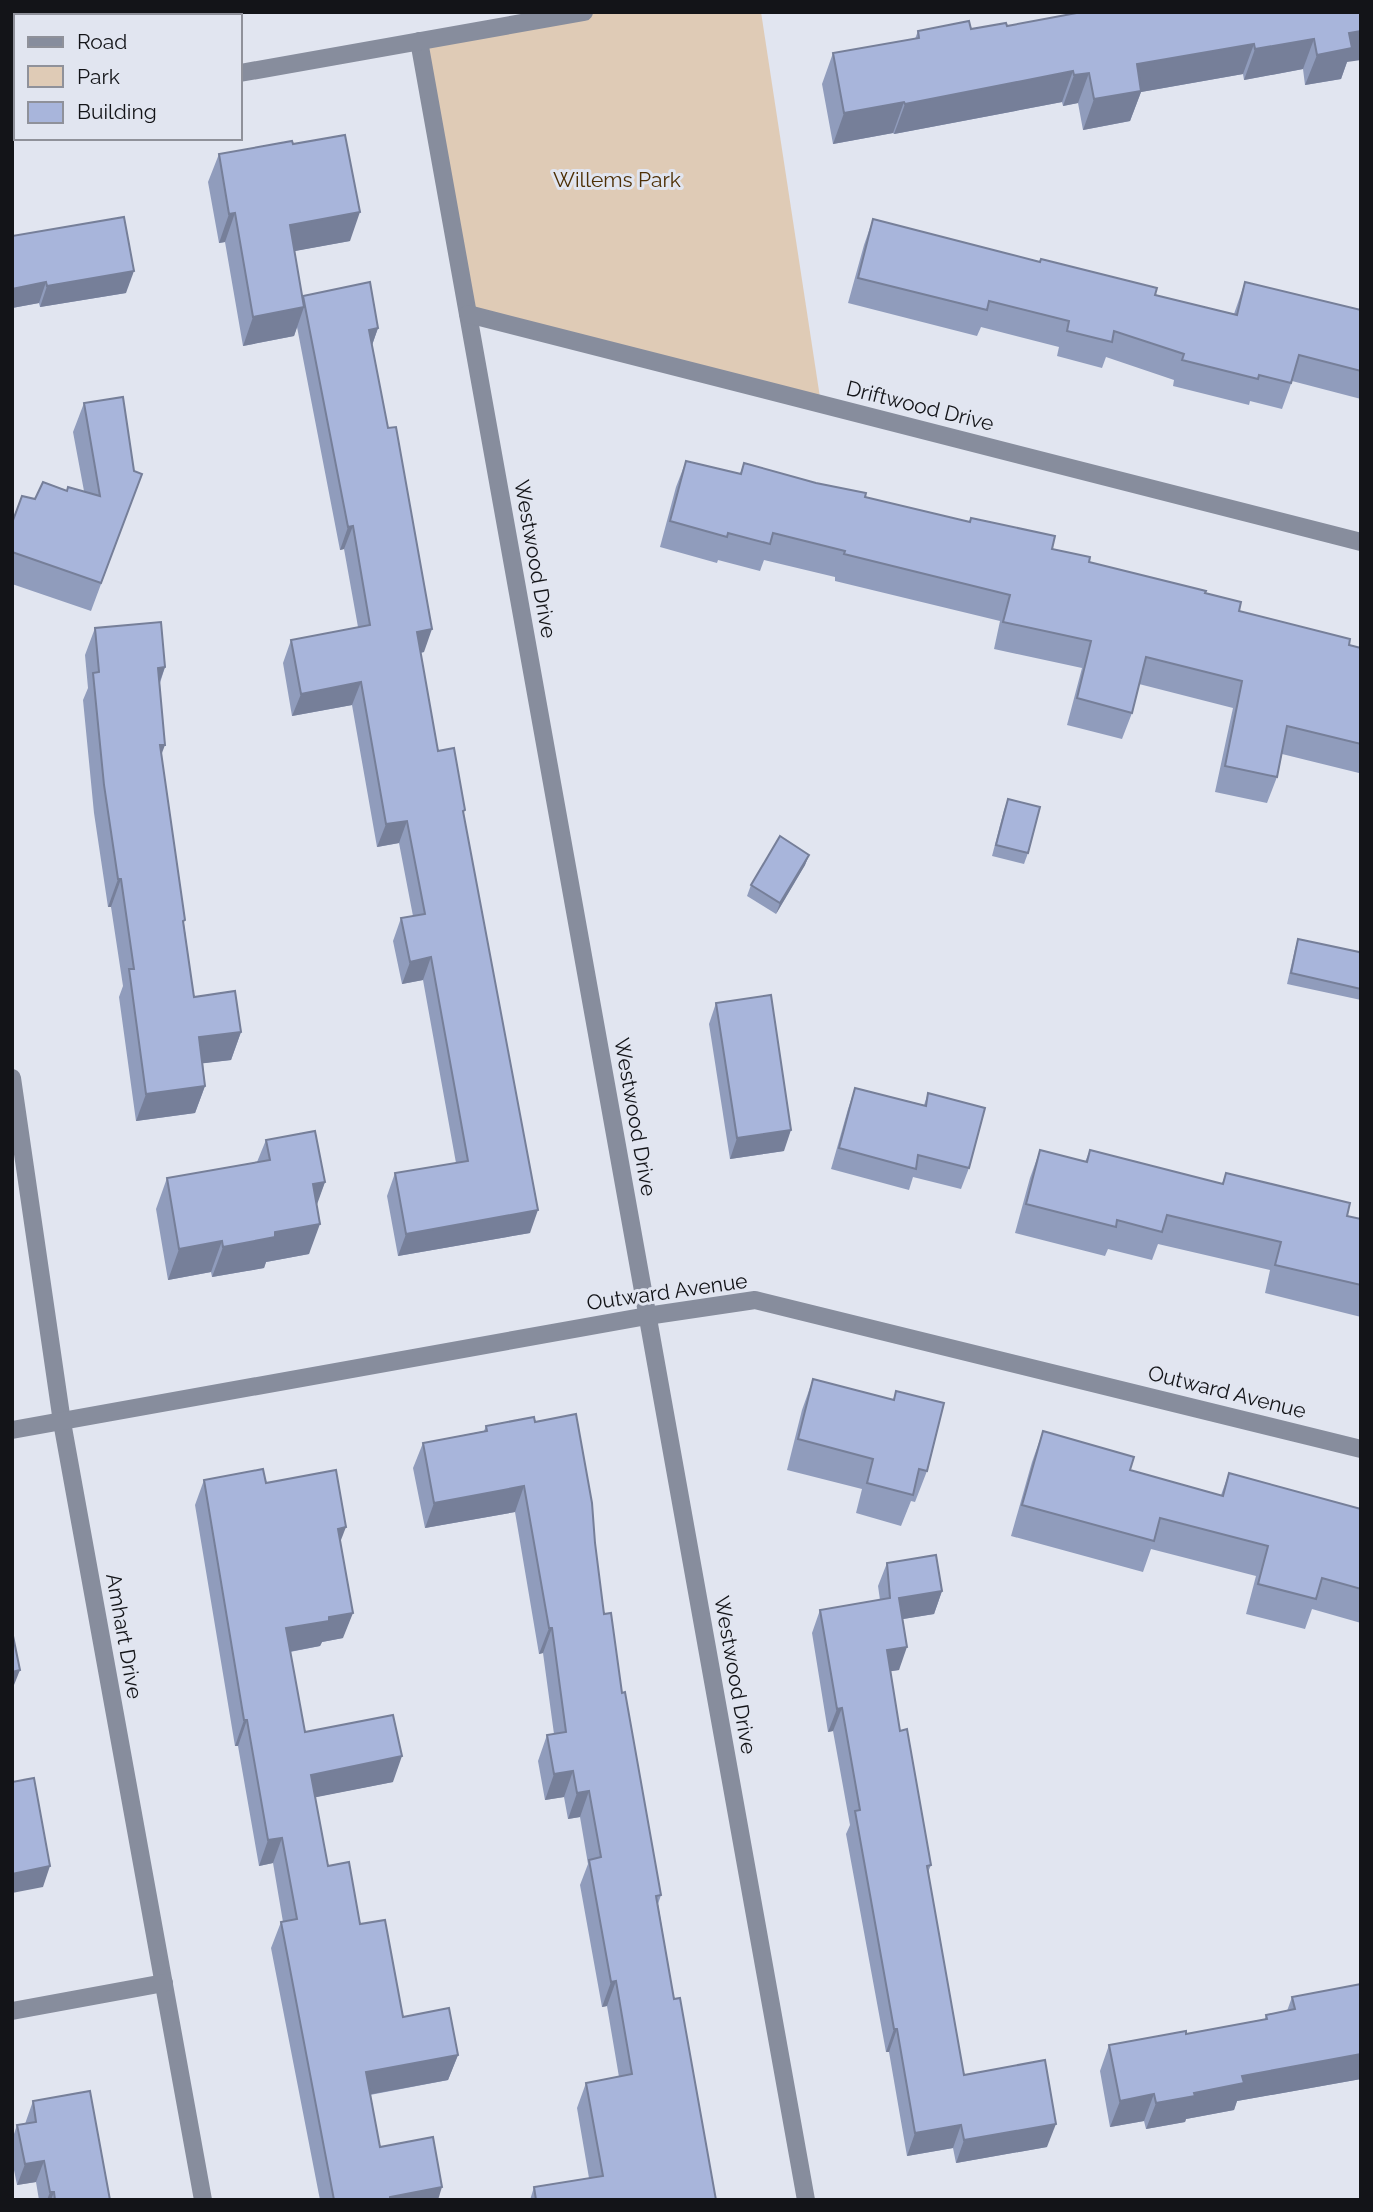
<svg xmlns="http://www.w3.org/2000/svg" width="1373" height="2212" font-family="Raleway,sans-serif">
  <rect width="100%" height="100%" fill="#e1e5f0"/>
  <path fill="#dfcbb6" d="M584 12H761L821 404 468 314 419 41Z"/>
  <g fill="none" stroke-linecap="round" stroke-linejoin="round">
    <g stroke="#878d9d" stroke-width="18">
      <path d="M419 41 806 2200"/>
      <path d="M240 73 584 12"/>
      <path d="M12 120 16 119"/>
      <path d="M468 314 1361 542"/>
      <path d="M12 1078 62 1422 203 2200"/>
      <path d="M12 1430 647 1316 755 1300 1361 1449"/>
      <path d="M12 2011 164 1983"/>
    </g>
  </g>
  <g fill="#909cbc">
    <path d="M1361 12 1347 62 1341 79 1305 85 1303 69 1244 80 1243 74 1141 92 1130 121 1083 130 1078 103 1063 106 1062 102 894 134 893 133 833 144 822 84 833 53 915 39 918 31 971 29 1007 26Z"/>
    <path d="M293 144 350 241 294 251 302 299 303 296 378 328 372 345 424 652 420 653 438 751 464 815 530 1233 398 1256 387 1196 395 1173 456 1163 423 980 402 984 393 941 401 918 413 916 399 843 377 847 352 705 292 716 283 663 291 640 358 627 344 549 340 550 297 327 294 336 243 346 225 242 219 243 208 182 219 154Z"/>
    <path d="M873 219 1155 295 1234 314 1245 282 1361 310V399L1292 381 1282 409 1250 401 1249 405 1173 386 1174 380 1106 357 1102 368 1057 356 1059 347 981 327 977 336 848 303 864 245Z"/>
    <path d="M12 236 126 293 40 307 39 303 12 308Z"/>
    <path d="M84 403 134 471 142 474 91 611 12 584V522L35 499 67 491H84L73 432Z"/>
    <path d="M686 461 740 474 744 463 1052 549 1089 562 1205 593 1239 611 1361 648V767L1359 773 1282 754 1277 777 1267 803 1215 792 1233 708 1139 684 1132 713 1122 739 1067 725 1082 668 994 649 1000 621 835 581V577L764 560 760 571 718 560 717 563 660 547 676 487Z"/>
    <path d="M95 628 165 667 160 683 161 756 194 997 241 1032 231 1060 203 1063 205 1086 195 1113 136 1121 119 997 123 986 111 907H108L94 813 83 700 88 688 85 655Z"/>
    <path d="M1008 799 1028 853 1024 864 992 856 1004 810Z"/>
    <path d="M809 855 805 865 776 914 747 896 751 885Z"/>
    <path d="M1298 939 1361 954V1000L1287 984 1295 949Z"/>
    <path d="M716 1003 784 1151 730 1159 709 1024Z"/>
    <path d="M855 1088 924 1105 928 1093 969 1168 961 1189 913 1177 909 1190 831 1169 848 1109Z"/>
    <path d="M266 1140 325 1182 316 1205 309 1254 266 1262 264 1268 212 1277 211 1272 168 1280 156 1209 167 1178 257 1162Z"/>
    <path d="M1040 1150 1085 1162 1090 1150 1222 1184 1226 1173 1347 1216 1361 1219V1317L1265 1293 1270 1270 1158 1244 1152 1260 1108 1249 1105 1256 1015 1233 1030 1178Z"/>
    <path d="M813 1379 893 1400 896 1391 927 1471 915 1502 911 1501 901 1526 856 1513 862 1489 787 1470 802 1410Z"/>
    <path d="M535 1422 595 1543 604 1614 622 1693 661 1895 658 1904 674 1999 716 2200H530L534 2187 589 2178 577 2108 586 2083 619 2077 607 2006 602 2007 580 1885 588 1864 580 1817 568 1819 564 1797 545 1800 538 1761 547 1735 554 1734 543 1653 539 1654 515 1512 425 1528 413 1468 423 1443 484 1431 486 1426Z"/>
    <path d="M1043 1431 1130 1470 1221 1495 1229 1473 1361 1509V1623L1312 1609 1305 1629 1246 1614 1256 1576 1151 1549 1143 1572 1011 1536 1032 1462Z"/>
    <path d="M204 1480 266 1483 340 1542 343 1638 322 1642 320 1646 290 1652 305 1732 393 1782 315 1797 328 1866 360 1924 403 2017 458 2055 448 2080 370 2095 380 2147 438 2200H320L271 1948 281 1922H283L273 1863 259 1866 238 1746H235L195 1505Z"/>
    <path d="M887 1563 942 1591 934 1614 903 1619 899 1670 890 1671 900 1731 931 1865 928 1872 964 2075 1047 2147 956 2163 953 2148 907 2156 889 2052H886L846 1834 850 1825 833 1731 828 1732 812 1633 820 1610 880 1600 878 1586Z"/>
    <path d="M1361 1984V2079L1237 2101 1234 2110 1186 2119 1185 2122 1146 2129 1144 2121 1110 2127 1100 2071 1109 2045 1186 2034 1265 2019 1266 2015 1287 2011 1292 1997Z"/>
    <path d="M33 2101 110 2200H39L36 2182 17 2185 12 2160V2140L17 2125 25 2124Z"/>
  </g>
  <g fill="#767f99">
    <path d="M1361 31V60L1347 62 1341 79 1305 85 1317 55 1349 33Z"/>
    <path d="M1314 39 1303 69 1244 80 1255 49Z"/>
    <path d="M1254 44 1243 74 1141 92 1130 121 1083 130 1094 99 1137 64Z"/>
    <path d="M1073 71 1062 102 894 134 905 104Z"/>
    <path d="M1089 73 1078 103 1063 106 1074 75Z"/>
    <path d="M904 102 893 133 833 144 844 113Z"/>
    <path d="M360 212 350 241 279 254 290 225Z"/>
    <path d="M235 213 225 242 219 243 229 214Z"/>
    <path d="M134 271 126 293 40 307 47 286Z"/>
    <path d="M46 282 39 303 12 308V289Z"/>
    <path d="M304 307 294 336 243 346 253 317Z"/>
    <path d="M378 328 370 351 369 330Z"/>
    <path d="M353 526 344 549 340 550 348 527Z"/>
    <path d="M432 629 424 652 408 655 417 632Z"/>
    <path d="M165 667 155 695 158 668Z"/>
    <path d="M361 682 352 705 292 716 301 694Z"/>
    <path d="M160 745H165L155 772Z"/>
    <path d="M407 821 399 843 377 847 386 824Z"/>
    <path d="M809 855 805 865 776 914 780 903Z"/>
    <path d="M118 879H121L111 907H108Z"/>
    <path d="M431 957 423 980 402 984 410 962Z"/>
    <path d="M241 1032 231 1060 189 1065 199 1037Z"/>
    <path d="M205 1086 195 1113 136 1121 146 1094Z"/>
    <path d="M791 1130 784 1151 730 1159 737 1138Z"/>
    <path d="M325 1182 314 1213 313 1184Z"/>
    <path d="M538 1210 530 1233 398 1256 406 1234Z"/>
    <path d="M320 1224 309 1254 266 1262 264 1268 212 1277 223 1247 275 1232Z"/>
    <path d="M222 1241 211 1272 168 1280 179 1249Z"/>
    <path d="M524 1486 515 1512 425 1528 434 1503Z"/>
    <path d="M346 1527 336 1553 338 1529Z"/>
    <path d="M942 1591 934 1614 891 1621 899 1598Z"/>
    <path d="M353 1613 343 1638 322 1642 320 1646 277 1654 286 1628 329 1617Z"/>
    <path d="M549 1628H552L543 1653 539 1654Z"/>
    <path d="M907 1647 899 1670 879 1673 887 1650Z"/>
    <path d="M20 1670 12 1690V1672Z"/>
    <path d="M842 1708 833 1731 828 1732 837 1709Z"/>
    <path d="M244 1720H247L238 1746H235Z"/>
    <path d="M402 1756 393 1782 302 1800 311 1775Z"/>
    <path d="M573 1771 564 1797 545 1800 554 1774Z"/>
    <path d="M589 1791 580 1817 568 1819 577 1793Z"/>
    <path d="M282 1838 273 1863 259 1866 268 1840Z"/>
    <path d="M50 1866 43 1887 12 1893V1874Z"/>
    <path d="M616 1981 607 2006 602 2007 611 1982Z"/>
    <path d="M894 2029H897L889 2052H886Z"/>
    <path d="M1361 2054V2079L1237 2101 1234 2110 1186 2119 1185 2122 1146 2129 1156 2103 1194 2093 1242 2076Z"/>
    <path d="M458 2055 448 2080 356 2097 366 2072Z"/>
    <path d="M1154 2094 1144 2121 1110 2127 1120 2101Z"/>
    <path d="M1056 2124 1047 2147 956 2163 964 2140Z"/>
    <path d="M961 2125 953 2148 907 2156 915 2133Z"/>
    <path d="M44 2161 36 2182 17 2185 25 2164Z"/>
    <path d="M442 2187 438 2200H389L390 2197Z"/>
    <path d="M50 2192H54L51 2200H47Z"/>
  </g>
  <g fill="#a8b5db" stroke="#767f99" stroke-width="2">
    <path d="M1082 12H1361V31L1349 33 1352 48 1317 55 1314 39 1255 49 1254 44 1137 64 1141 91 1094 99 1089 73 1074 75 1073 71 905 104 904 102 844 113 833 53 919 38 918 31 969 21 971 29 1006 23 1007 26Z"/>
    <path d="M345 135 360 212 290 225 304 307 253 317 235 213 229 214 219 154 292 141 293 144Z"/>
    <path d="M124 217 134 271 47 286 46 282 12 289V236Z"/>
    <path d="M873 219 1040 262 1041 259 1157 288 1155 295 1237 315 1245 282 1361 310V371L1299 355 1291 383 1259 375 1258 379 1182 360 1184 354 1114 331 1112 342 1067 331 1069 321 989 301 987 310 858 278Z"/>
    <path d="M370 282 378 328 369 330 388 428 396 427 432 629 417 632 438 751 454 748 465 810 463 811 538 1210 406 1234 395 1173 468 1161 431 957 410 962 401 918 425 914 407 821 386 824 361 682 301 694 291 640 370 625 353 526 348 527 303 296Z"/>
    <path d="M123 397 134 471 142 474 101 583 12 552V523L22 496 35 499 43 482 67 491 68 487 100 496 84 403Z"/>
    <path d="M686 461 741 474 744 463 816 483 866 493 865 497 970 522 971 518 1055 536 1052 549 1090 557 1089 562 1206 591 1205 593 1241 602 1239 611 1350 639 1349 645 1361 648V744L1287 726 1277 777 1225 766 1242 681 1146 657 1132 713 1077 698 1091 641 1003 622 1010 595 844 554 845 551 773 533 770 544 728 533 727 537 670 521Z"/>
    <path d="M161 622 165 667 158 668 165 745H160L185 920 183 921 194 997 235 991 241 1032 199 1037 205 1086 146 1094 129 969H134L121 879H118L104 785 93 673 99 672 95 628Z"/>
    <path d="M1008 799 1040 807 1028 853 996 845Z"/>
    <path d="M780 836 809 855 780 903 751 885Z"/>
    <path d="M1298 939 1359 952 1361 954V989L1291 973Z"/>
    <path d="M771 995 791 1130 737 1138 716 1003Z"/>
    <path d="M855 1088 926 1106 928 1093 985 1108 969 1168 918 1155 916 1169 839 1148Z"/>
    <path d="M315 1131 325 1182 313 1184 320 1224 275 1232V1237L223 1247 222 1241 179 1249 167 1178 270 1160 266 1140Z"/>
    <path d="M1040 1150 1087 1162 1090 1150 1223 1184 1226 1173 1350 1203 1347 1216 1361 1219V1285L1275 1265 1281 1242 1167 1215 1162 1232 1117 1220 1116 1227 1026 1204Z"/>
    <path d="M813 1379 894 1400 896 1391 944 1403 927 1471 919 1469 913 1495 867 1483 873 1459 798 1439Z"/>
    <path d="M576 1414 592 1503 595 1543 604 1614 611 1613 622 1693 625 1692 661 1895 656 1896 674 1999 680 1998 716 2200H536L534 2187 603 2176 586 2083 632 2074 616 1981 611 1982 589 1860 601 1857 589 1791 577 1793 573 1771 554 1774 547 1735 566 1732 552 1628H549L524 1486 434 1503 423 1443 487 1431 486 1426 534 1417 535 1422Z"/>
    <path d="M1043 1431 1134 1457 1130 1470 1223 1496 1229 1473 1361 1509V1589L1322 1578 1316 1599 1258 1584 1268 1546 1160 1518 1154 1541 1022 1505Z"/>
    <path d="M263 1469 266 1483 336 1470 346 1527 338 1529 353 1613 329 1617V1621L286 1628 305 1732 393 1715 402 1756 311 1775 328 1866 349 1862 360 1924 385 1920 403 2017 449 2008 458 2055 366 2072 380 2147 433 2137 442 2187 390 2197V2200H334L281 1922 297 1919 282 1838 268 1840 247 1720H244L204 1480Z"/>
    <path d="M936 1555 942 1591 899 1598 907 1647 887 1650 900 1731 907 1729 931 1865 927 1866 964 2075 1045 2060 1056 2124 964 2140 961 2125 915 2133 897 2029H894L855 1811 860 1810 842 1708 837 1709 820 1610 890 1598 887 1563Z"/>
    <path d="M12 1631 20 1670 12 1672Z"/>
    <path d="M34 1778 50 1866 12 1874V1782Z"/>
    <path d="M1361 1984V2054L1242 2076 1244 2083 1194 2093 1195 2096 1156 2103 1154 2094 1120 2101 1109 2045 1186 2031V2034L1267 2019 1266 2015 1295 2009 1292 1997Z"/>
    <path d="M90 2091 110 2200H55L54 2192H50L44 2161 25 2164 17 2125 36 2122 33 2101Z"/>
  </g>
  <g text-anchor="middle" stroke-width="6" stroke-linejoin="round" paint-order="stroke">
    <g font-size="21" fill="#4e3006" stroke="#e1e5f0">
      <text x="617" y="187">Willems Park</text>
    </g>
    <g font-size="21" fill="#131418" stroke="#e1e5f0">
      <text transform="translate(920 406) rotate(14)" y="7">Driftwood Drive</text>
      <text transform="translate(535 559) rotate(80)" y="7">Westwood Drive</text>
      <text transform="translate(635 1117) rotate(80)" y="7">Westwood Drive</text>
      <text transform="translate(667 1292) rotate(-8)" y="7">Outward Avenue</text>
      <text transform="translate(1227 1392) rotate(14)" y="7">Outward Avenue</text>
      <text transform="translate(124 1636) rotate(80)" y="7">Amhart Drive</text>
      <text transform="translate(735 1675) rotate(80)" y="7">Westwood Drive</text>
    </g>
  </g>
  <rect width="1373" height="2212" fill="none" stroke="#131418" stroke-width="28"/>
  <rect x="14" y="14" width="228" height="126" fill="#e1e5f0" stroke="#8f919a" stroke-width="2"/>
  <rect x="28" y="37" width="35" height="10" fill="#878d9d" stroke="#8f919a" stroke-width="2"/>
  <text x="77" y="49" font-size="21" fill="#131418">Road</text>
  <rect x="28" y="66" width="35" height="21" fill="#dfcbb6" stroke="#8f919a" stroke-width="2"/>
  <text x="77" y="84" font-size="21" fill="#131418">Park</text>
  <rect x="28" y="102" width="35" height="21" fill="#a8b5db" stroke="#8f919a" stroke-width="2"/>
  <text x="77" y="119" font-size="21" fill="#131418">Building</text>
</svg>
